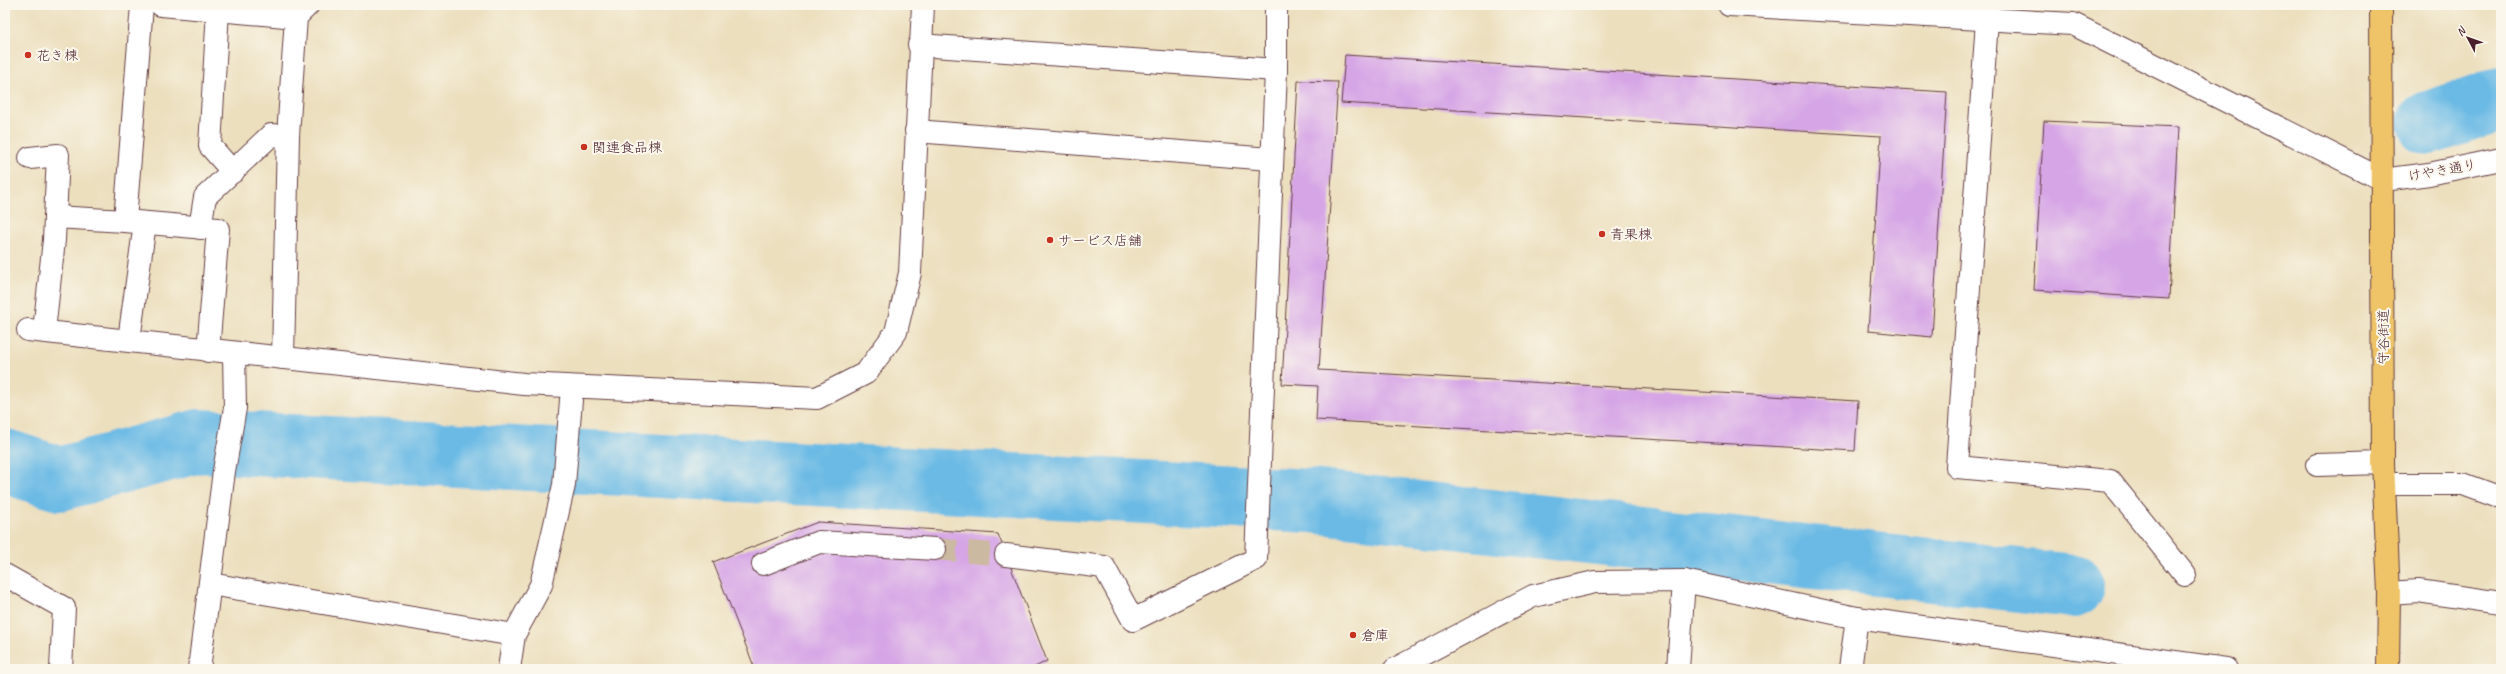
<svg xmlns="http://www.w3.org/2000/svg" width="2506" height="674" font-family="Caveat,'Klee One',sans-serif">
  <rect width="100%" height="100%" fill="#fbf7ec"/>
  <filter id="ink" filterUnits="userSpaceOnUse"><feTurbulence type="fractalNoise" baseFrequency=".025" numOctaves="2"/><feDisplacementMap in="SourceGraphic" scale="8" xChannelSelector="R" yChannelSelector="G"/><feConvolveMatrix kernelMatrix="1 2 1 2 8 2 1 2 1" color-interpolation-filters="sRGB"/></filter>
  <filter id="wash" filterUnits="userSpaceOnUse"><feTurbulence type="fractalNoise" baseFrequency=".012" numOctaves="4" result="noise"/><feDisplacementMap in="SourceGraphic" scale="16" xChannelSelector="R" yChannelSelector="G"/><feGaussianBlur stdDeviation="0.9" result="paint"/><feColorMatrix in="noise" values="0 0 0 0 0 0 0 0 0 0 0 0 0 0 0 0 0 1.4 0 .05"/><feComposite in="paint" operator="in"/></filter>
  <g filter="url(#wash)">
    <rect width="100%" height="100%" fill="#ecdfbe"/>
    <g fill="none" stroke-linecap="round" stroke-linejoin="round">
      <g stroke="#6bbae5" stroke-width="64">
        <path d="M2429 123 2501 99"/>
        <path d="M5 461 60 479 199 441 1311 501 2073 586"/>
      </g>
    </g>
    <g id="blocks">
      <g fill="#d6a5e6">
        <path d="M1345 55 1947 92 1932 337 1868 331 1881 136 1341 103Z"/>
        <path d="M1298 81 1338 82 1319 370 1858 401 1855 451 1316 420 1318 386 1282 384Z"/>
        <path d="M2044 121 2178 127 2169 299 2034 290Z"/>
        <path d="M818 522 998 534 1047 661 1031 669H755L713 562Z"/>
      </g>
    </g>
  </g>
  <g filter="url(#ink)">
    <use href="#blocks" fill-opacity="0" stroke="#623c41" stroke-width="1"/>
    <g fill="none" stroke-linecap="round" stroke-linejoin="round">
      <path stroke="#ccb9a1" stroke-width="22" stroke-dasharray="22 11" stroke-linecap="butt" d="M935 549 1006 555"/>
      <g stroke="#623c41" stroke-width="24">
        <g id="minor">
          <path d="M161 5 296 17"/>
          <path d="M1729 5 2073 24 2383 180 2429 174 2501 159"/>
          <path d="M1988 5 1957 467 2110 481 2185 575"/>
          <path d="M218 10 210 146 233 172"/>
          <path d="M919 45 1276 70"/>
          <path d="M916 131 1270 159"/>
          <path d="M30 158 58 155 54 240 44 331"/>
          <path d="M55 217 125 221 142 5"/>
          <path d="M125 221 218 229 208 351"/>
          <path d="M200 228 205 197 271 135 288 136"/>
          <path d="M28 330 524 384 817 398 866 373 896 332 910 273 923 5"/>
          <path d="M129 340 145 223"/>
          <path d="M283 358 288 136 296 17 308 5"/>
          <path d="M2317 465 2383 463"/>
          <path d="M2384 484H2463L2501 498"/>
          <path d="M1006 555 1104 567 1133 620 1256 559 1276 70V5"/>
          <path d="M763 564 819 542 935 549"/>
          <path d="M5 575 64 608 61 669"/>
          <path d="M210 584 514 635"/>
          <path d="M2389 593 2418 591 2501 603"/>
          <path d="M199 669 224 471 235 408 234 353"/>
          <path d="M509 669 514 635 541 585 564 485 572 388"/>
          <path d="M1395 669 1533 596 1595 582 1684 581 1857 618 2226 669"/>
          <path d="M1678 669 1684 581"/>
          <path d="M1850 669 1857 618"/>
        </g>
      </g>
      <g stroke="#623c41" stroke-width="24">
        <path id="major" d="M2381 5 2383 463 2389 593 2388 669"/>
      </g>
      <use href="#minor" stroke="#fff" stroke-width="22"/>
      <use href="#major" stroke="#efc469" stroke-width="22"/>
    </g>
  </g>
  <g fill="#c8321e" stroke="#fbf7ec" stroke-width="1.5">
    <circle cx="28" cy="55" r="4"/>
    <circle cx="584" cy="147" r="4"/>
    <circle cx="1602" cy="234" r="4"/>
    <circle cx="1050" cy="240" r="4"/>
    <circle cx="1353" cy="635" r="4"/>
  </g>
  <g text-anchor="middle" stroke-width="4" stroke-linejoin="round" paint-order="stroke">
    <g font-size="14" fill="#4a1f2b" stroke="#fbf7ec" text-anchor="start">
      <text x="36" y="60">花き棟</text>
      <text x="592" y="152">関連食品棟</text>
      <text x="1610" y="239">青果棟</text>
      <text x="1058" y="245">サービス店舗</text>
      <text x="1361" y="640">倉庫</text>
    </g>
    <g font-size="14" fill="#4a1f2b" stroke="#fbf7ec">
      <text transform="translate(2442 170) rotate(-10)" y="5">けやき通り</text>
      <text transform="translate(2383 337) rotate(-90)" y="5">守谷街道</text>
    </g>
  </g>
  <rect width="2506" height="674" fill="none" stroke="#fbf7ec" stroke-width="20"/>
  <g transform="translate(2468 38) rotate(311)" stroke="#fbf7ec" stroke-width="3" paint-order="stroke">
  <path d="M0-3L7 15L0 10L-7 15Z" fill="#4a1f2b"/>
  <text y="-6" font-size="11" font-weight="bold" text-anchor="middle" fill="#4a1f2b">N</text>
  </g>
</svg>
